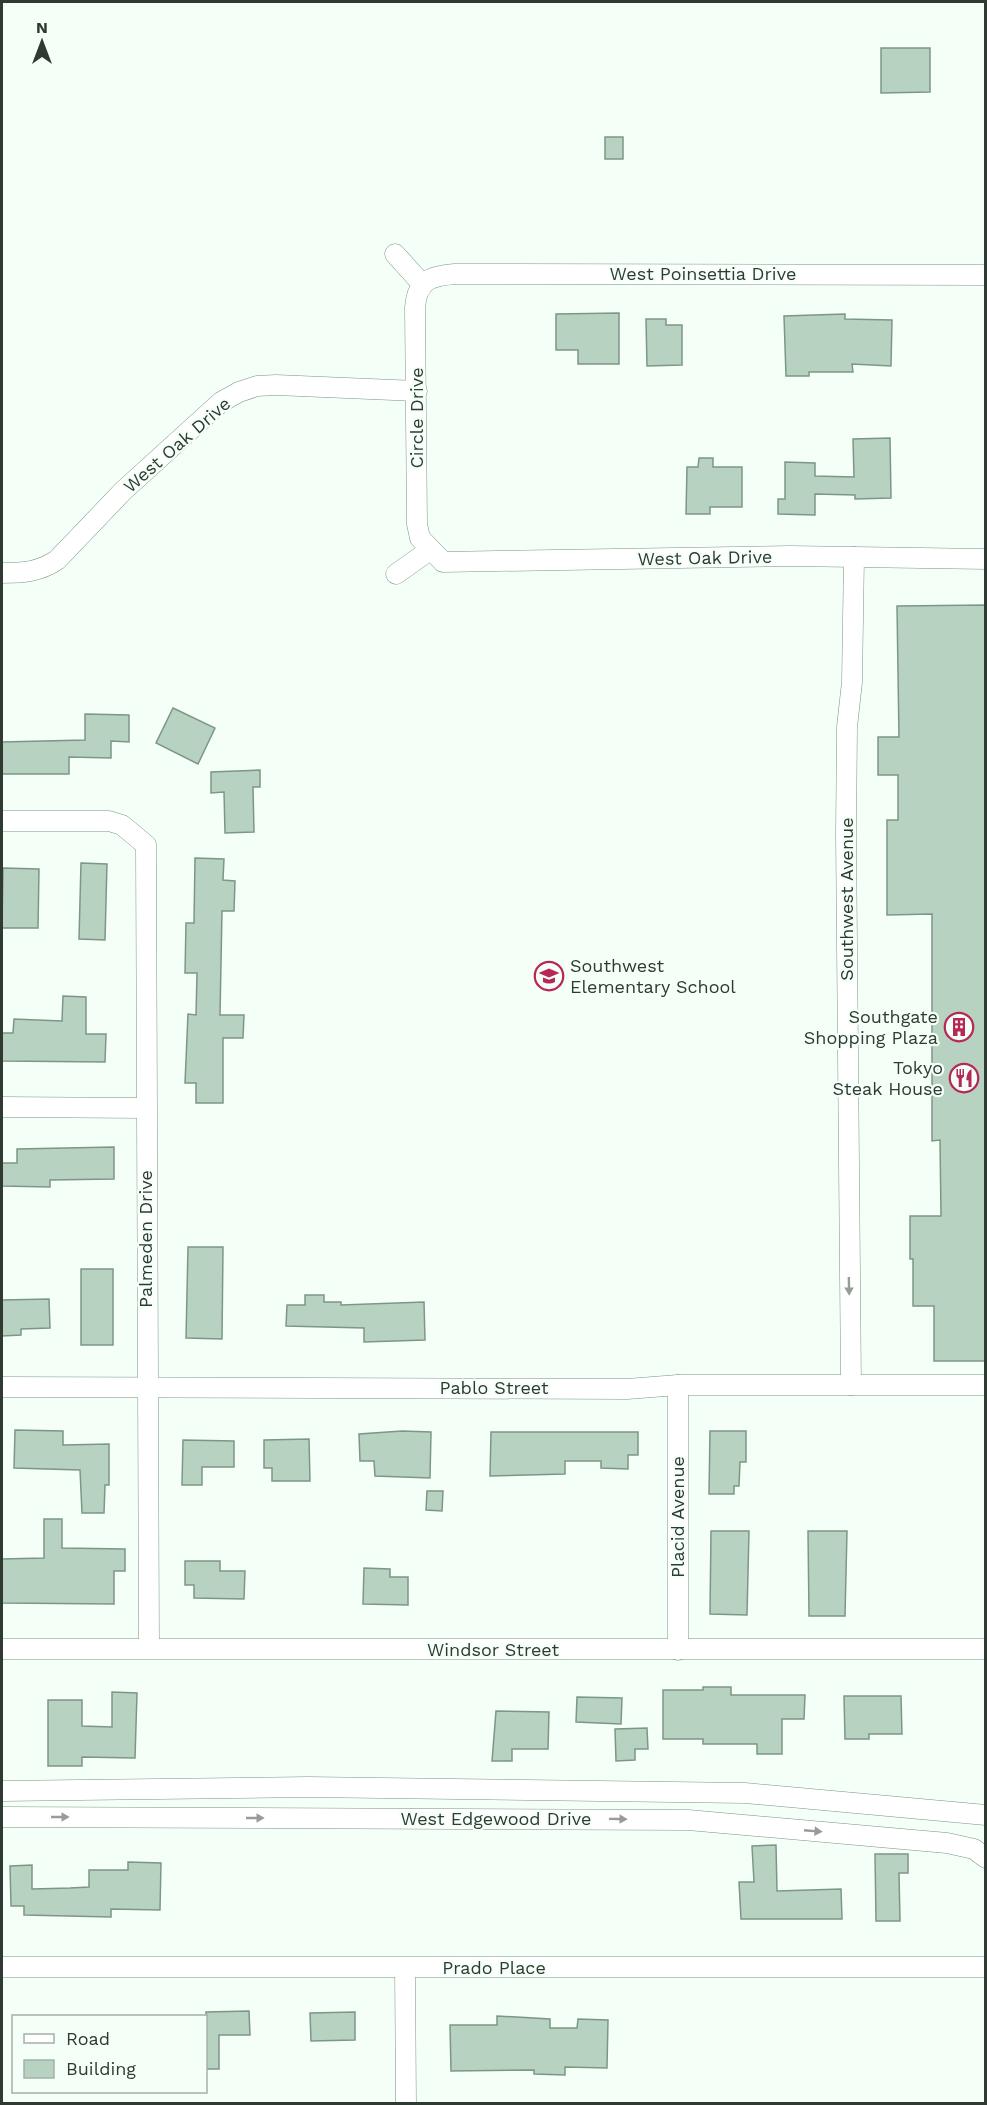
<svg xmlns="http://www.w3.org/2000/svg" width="987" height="2105" font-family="'Work Sans',sans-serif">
  <rect width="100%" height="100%" fill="#f4fff8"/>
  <g fill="#b7d2c1" stroke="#7d9787" stroke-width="1.5">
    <path d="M881 48H930V92L881 93Z"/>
    <rect x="605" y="137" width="18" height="22"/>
    <path d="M619 313V364H578V350H556V314Z"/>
    <path d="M845 314V319L892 320 891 366 852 364 853 372H809V376H786L784 316Z"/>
    <path d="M646 319H666V325H682V365L647 366Z"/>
    <path d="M890 438 891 498 855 499V495L815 494V515L778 514V499H785V462L815 463V476L854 477 853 439Z"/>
    <path d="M699 458H713V467H742V507H710V514H686L687 467H698Z"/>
    <path d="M986 605V1361H934V1306H913V1259H910V1216H941L940 1140 932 1141V914L887 915V820H898V775H878V737H899L897 606Z"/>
    <path d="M173 708 215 728 198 764 156 743Z"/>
    <path d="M85 714 129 715V742L111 741V758L69 757V774H2V742L85 740Z"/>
    <path d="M260 770V787H253L254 832 225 833 224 792 211 793V772Z"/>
    <path d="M195 858 224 859 223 880 235 881 234 911H222L220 1015H244L243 1038H223V1103H196V1083H185L188 1014 196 1015 197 973H185L186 923H194Z"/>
    <path d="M81 863 107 864 105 940 79 939Z"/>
    <path d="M3 868 39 869 38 928H2Z"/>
    <path d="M63 996 86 997V1034H106L105 1062 2 1061V1033H13L14 1019 62 1021Z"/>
    <path d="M114 1147V1179L50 1180V1187L2 1186V1163H17V1149Z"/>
    <path d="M188 1247H223L222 1339 186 1338Z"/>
    <rect x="81" y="1269" width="32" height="76"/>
    <path d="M305 1295H324V1302H341V1305L424 1302 425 1340 364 1342V1328L286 1326 287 1305H305Z"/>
    <path d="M49 1299 50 1328 21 1329V1335L2 1336V1300Z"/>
    <path d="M15 1430 63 1431V1445L109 1444V1485H105L104 1513H82L80 1470 14 1468Z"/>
    <path d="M402 1431 431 1432 430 1478 375 1476 374 1461H360L359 1434Z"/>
    <path d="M710 1431H746V1462H740L739 1486H734V1494H709Z"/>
    <path d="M491 1432H638V1455H628V1469L601 1468V1461H565V1474L490 1476Z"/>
    <path d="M309 1439 310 1481H272V1468H264V1440Z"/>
    <path d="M183 1440 234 1441V1467H202V1485H182Z"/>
    <path d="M427 1491H443L442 1511 426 1510Z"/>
    <path d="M44 1519H62V1548L125 1549V1571H114V1604L2 1603V1559L44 1558Z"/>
    <path d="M711 1531H749L747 1615 710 1614Z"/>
    <path d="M808 1531H847L845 1616H809Z"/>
    <path d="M185 1561H220V1571H245L244 1599 194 1598V1585H185Z"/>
    <path d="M364 1568 390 1569V1577H408V1605L363 1604Z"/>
    <path d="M703 1687H731V1695H805L804 1719H782V1754H757V1744H703V1739H663V1690H703Z"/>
    <path d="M112 1692 137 1693 135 1758 82 1757V1766H48V1700H82V1726L112 1727Z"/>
    <path d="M844 1696H901L902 1734H869V1739H845Z"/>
    <path d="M577 1697 622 1698 621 1724 576 1722Z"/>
    <path d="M496 1711 549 1712 548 1749H512V1761H492Z"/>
    <path d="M647 1728 648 1749H635V1760L616 1761 615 1729Z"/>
    <path d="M776 1845 777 1891 841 1889 842 1919H741L739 1882H754L752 1846Z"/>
    <path d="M875 1854H908V1873H899L900 1921H876Z"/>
    <path d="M128 1862 161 1863 160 1910 111 1909V1917L24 1915V1906H11L10 1866 32 1865V1889L70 1888 89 1887V1870H128Z"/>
    <path d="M249 2011 250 2035H219V2069H206V2012Z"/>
    <path d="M355 2012V2040L311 2041 310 2013Z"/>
    <path d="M497 2016 550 2019V2028H577L578 2019 608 2020 607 2068 565 2067V2075L534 2074V2070L451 2071 450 2025H497Z"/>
  </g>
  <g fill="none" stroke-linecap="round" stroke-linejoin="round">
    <g stroke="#7b9585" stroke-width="21">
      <g id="minor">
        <path d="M395 254 423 285"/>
        <path d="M986 275 455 274C430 276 417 280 415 308L417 524 420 538 443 562 790 556 986 559"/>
        <path d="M2 573C23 573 39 572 57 560L123 491 221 402 239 392 257 386 276 385 417 391"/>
        <path d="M396 574 430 550"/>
        <path d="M2 821H109L122 825 146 845 149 1648"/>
        <path d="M2 1107 145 1108"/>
        <path d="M678 1385V1650"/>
        <path d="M851 1385 846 835 847 727 852 682 854 557"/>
        <path d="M2 1387 627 1389 678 1385H986"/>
        <path d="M2 1649H986"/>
        <path d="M2 1791 308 1787 745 1793 986 1815"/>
        <path d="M2 1817 688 1820 947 1843 974 1849 986 1858"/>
        <path d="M2 1967H986"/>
        <path d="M405 1968 406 2104"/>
      </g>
    </g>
    <use href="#minor" stroke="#fff" stroke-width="20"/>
  </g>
  <defs><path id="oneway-solid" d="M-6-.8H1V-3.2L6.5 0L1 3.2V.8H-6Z" transform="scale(1.5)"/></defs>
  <g fill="#979c99">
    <use href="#oneway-solid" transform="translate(849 1286) rotate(89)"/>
    <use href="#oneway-solid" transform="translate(60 1817)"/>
    <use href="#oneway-solid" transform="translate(255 1818)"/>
    <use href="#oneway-solid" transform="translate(618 1819) rotate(1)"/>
    <use href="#oneway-solid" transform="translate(813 1831) rotate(5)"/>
  </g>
  <defs>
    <g id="school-ring" transform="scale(1.5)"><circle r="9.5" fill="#f4fff8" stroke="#b82856" stroke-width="1.5"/><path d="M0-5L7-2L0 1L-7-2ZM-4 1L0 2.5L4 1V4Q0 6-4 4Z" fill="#b82856"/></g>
    <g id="building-ring" transform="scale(1.5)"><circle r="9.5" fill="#f4fff8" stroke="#b82856" stroke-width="1.5"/><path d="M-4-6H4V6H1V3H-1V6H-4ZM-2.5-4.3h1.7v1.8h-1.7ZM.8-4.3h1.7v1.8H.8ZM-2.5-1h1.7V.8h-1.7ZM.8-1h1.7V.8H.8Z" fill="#b82856"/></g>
    <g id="restaurant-ring" transform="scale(1.5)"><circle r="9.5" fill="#f4fff8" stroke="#b82856" stroke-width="1.5"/><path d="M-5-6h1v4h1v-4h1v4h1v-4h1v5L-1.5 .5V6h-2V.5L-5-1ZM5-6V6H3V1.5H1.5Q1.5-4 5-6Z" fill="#b82856"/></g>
  </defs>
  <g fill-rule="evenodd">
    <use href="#school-ring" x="549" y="976"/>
    <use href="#building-ring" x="959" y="1027"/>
    <use href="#restaurant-ring" x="964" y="1078"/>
  </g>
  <g text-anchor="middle" stroke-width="4.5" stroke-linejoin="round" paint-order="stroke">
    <g font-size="18" fill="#2f3a33" stroke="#f4fff8">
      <text x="703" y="280">West Poinsettia Drive</text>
      <text transform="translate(417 418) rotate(-90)" y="6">Circle Drive</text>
      <text transform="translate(177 445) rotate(-41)" y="6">West Oak Drive</text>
      <text transform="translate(705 558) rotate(-1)" y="6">West Oak Drive</text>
      <text transform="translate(847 899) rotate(-90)" y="6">Southwest Avenue</text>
      <text transform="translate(146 1239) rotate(-90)" y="6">Palmeden Drive</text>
      <text x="494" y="1394">Pablo Street</text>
      <text transform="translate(678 1517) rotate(-90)" y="6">Placid Avenue</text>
      <text x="493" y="1656">Windsor Street</text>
      <text x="496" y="1825">West Edgewood Drive</text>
      <text x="494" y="1974">Prado Place</text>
    </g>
    <g font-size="18" fill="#2f3a33" stroke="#f4fff8" text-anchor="end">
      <text x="570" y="972" text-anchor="start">Southwest<tspan x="570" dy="21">Elementary School</tspan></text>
      <text x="938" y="1023">Southgate<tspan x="938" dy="21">Shopping Plaza</tspan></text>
      <text x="943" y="1074">Tokyo<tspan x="943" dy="21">Steak House</tspan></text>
    </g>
  </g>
  <rect width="987" height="2105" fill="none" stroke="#2f3a33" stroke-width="6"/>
  <rect x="12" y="2015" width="195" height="78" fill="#f4fff8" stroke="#a5b0a9" stroke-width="1.5"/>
  <rect x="24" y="2034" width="30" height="9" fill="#ffffff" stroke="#a5b0a9" stroke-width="1.5"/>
  <text x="66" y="2045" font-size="18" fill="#2f3a33">Road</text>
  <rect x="24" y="2060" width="30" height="18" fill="#b7d2c1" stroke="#a5b0a9" stroke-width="1.5"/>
  <text x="66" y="2075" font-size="18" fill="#2f3a33">Building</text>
  <g transform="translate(42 42)" stroke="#f4fff8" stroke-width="4.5" paint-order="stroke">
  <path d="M0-4.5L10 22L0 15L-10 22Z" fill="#2f3a33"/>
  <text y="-9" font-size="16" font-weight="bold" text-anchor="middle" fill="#2f3a33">N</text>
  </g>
</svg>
